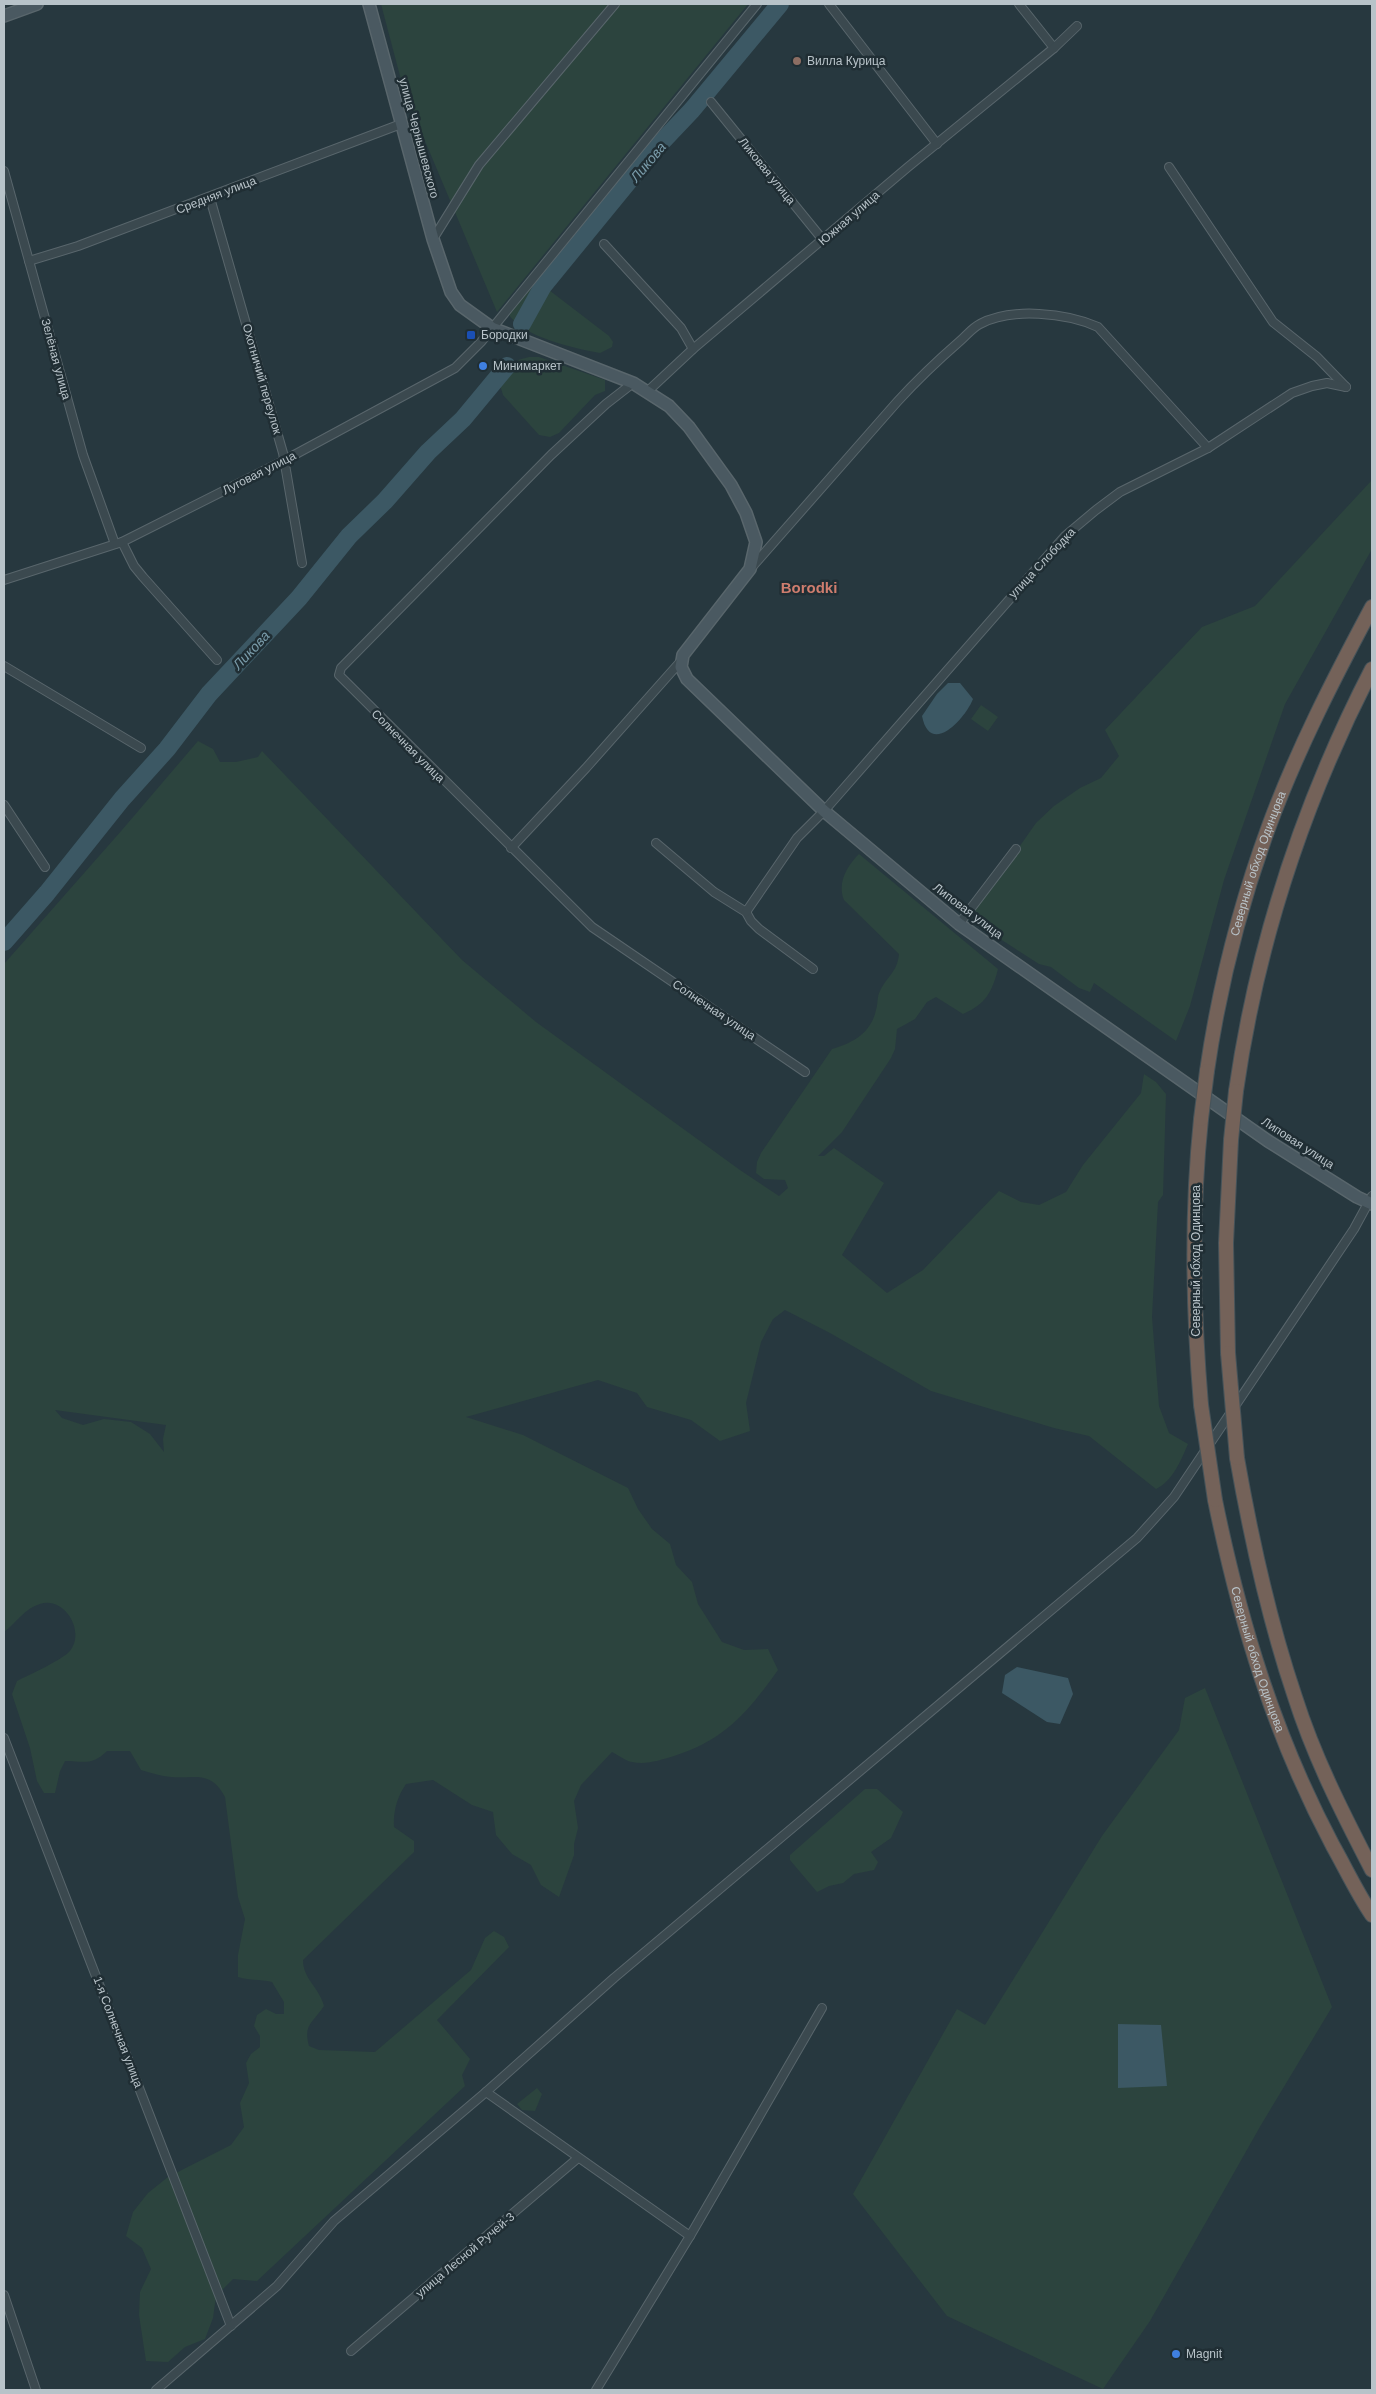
<svg xmlns="http://www.w3.org/2000/svg" width="1376" height="2394" font-family="Helvetica,sans-serif">
  <rect width="100%" height="100%" fill="#27383f"/>
  <g fill="#2c443e" fill-rule="evenodd">
    <path d="M381 4H748L497 312 404 91Z"/>
    <path d="M576 245 579 247 578 251 553 281 549 290 609 336 613 342 612 347 600 353C574 348 521 337 507 312 513 305 521 300 527 293 541 278 555 249 576 245Z"/>
    <path d="M529 357H539L605 380V391L595 395 559 433 550 437 539 435 503 395 500 385 503 375 512 369 518 360Z"/>
    <path d="M1372 480V549L1285 704 1224 880 1190 1006 1176 1041 1094 983 1090 992 1079 988 1051 967 1039 964 977 924 974 917 975 910 1036 823 1054 806 1080 788 1101 778 1119 756 1105 730 1202 627 1255 606Z"/>
    <path d="M981 705 998 717 988 731 971 719Z"/>
    <path d="M198 741 213 749 220 762H236L258 757 262 751 462 960 536 1022 740 1170 779 1196 788 1188 785 1180 764 1179 756 1173 757 1162 761 1153 832 1049C853 1043 871 1033 876 1010 878 1004 877 996 880 991 887 976 897 973 899 954L844 900C837 883 847 866 859 854L998 969C992 992 986 1004 963 1014L936 997 927 1002 915 1019 897 1029 895 1049 891 1058 842 1132 818 1156H824L834 1148 884 1183 842 1255 887 1293 923 1270 999 1191 1021 1202 1039 1205 1066 1192 1083 1165 1141 1093 1144 1074 1156 1082 1166 1094 1163 1195 1158 1202 1152 1317 1159 1406 1169 1433 1188 1444C1181 1460 1173 1481 1156 1489L1089 1436 1054 1428 931 1391 830 1333 785 1310 773 1319 761 1342 746 1403 750 1431 720 1441 691 1420 647 1407 637 1393 598 1380 466 1417 523 1435 628 1488 638 1509 652 1529 670 1544 676 1565 692 1582 698 1604 722 1642 744 1650 768 1649 778 1670C748 1712 725 1740 674 1756 660 1760 647 1765 632 1762 626 1761 618 1755 612 1752L581 1785 574 1801 578 1828 574 1844V1855L559 1897 541 1885 531 1865 512 1854 496 1835 493 1812 472 1805 433 1780 406 1784C397 1797 393 1812 394 1827L414 1841V1852L303 1960C303 1979 319 1987 324 2006 313 2023 303 2024 309 2046L319 2050 375 2052 471 1970 485 1938 494 1931 504 1937 509 1947 437 2020 470 2059 462 2075 465 2086 257 2281 233 2279 216 2296 213 2318 205 2339 185 2347 168 2362 146 2361 139 2315 140 2292 151 2269 142 2248 126 2236 133 2212 148 2193 168 2177 231 2145 244 2127 240 2103 249 2083 246 2063 251 2054 260 2047V2036L254 2026 257 2015 266 2009 276 2014H284V2002L272 1982C260 1979 250 1981 238 1977V1955L245 1919 238 1897 225 1797C211 1770 195 1779 171 1777 161 1776 151 1773 141 1770L130 1751H107C92 1766 84 1761 65 1761L60 1771 55 1793H44L37 1781 30 1748 12 1694 17 1681C29 1675 62 1660 70 1651 86 1631 64 1596 40 1604 25 1608 16 1623 4 1632V964L122 830ZM55 1410 166 1425 163 1439 164 1452 150 1434 131 1422 104 1419 83 1425 62 1418Z"/>
    <path d="M1205 1688 1332 2007 1261 2125 1150 2321 1103 2389 947 2316 853 2194 957 2009 985 2025 1102 1836 1179 1730 1185 1698Z"/>
    <path d="M865 1789H877L903 1812 891 1838 871 1852 878 1862 874 1870 854 1874 843 1883 829 1886 817 1892 790 1860V1855Z"/>
    <path d="M537 2088 542 2094 535 2111 522 2110 517 2104Z"/>
  </g>
  <g fill="#3c5864">
    <path d="M948 683H960L973 699C965 719 930 757 922 716L937 694Z"/>
    <path d="M1017 1667 1068 1678 1073 1694 1060 1724 1047 1722 1002 1693 1005 1675Z"/>
    <path d="M1118 2024 1161 2025 1167 2086 1118 2088Z"/>
  </g>
  <g fill="none" stroke-linecap="round" stroke-linejoin="round">
    <g stroke="#3c5864" stroke-width="18">
      <path d="M522 324 543 286 655 149 692 110 780 4"/>
      <path d="M4 942 47 893 122 799 167 749 209 694 299 598 349 536 385 501 428 452 463 419 507 366"/>
    </g>
    <g stroke="#59666c" stroke-width="10">
      <g id="street">
        <path d="M829 4 937 144"/>
        <path d="M1019 4 1054 48"/>
        <path d="M711 102 823 240"/>
        <path d="M1169 167 1273 322 1317 357 1346 387"/>
        <path d="M4 171 83 455 115 544"/>
        <path d="M210 198 283 453 302 563"/>
        <path d="M433 239 479 165 615 4"/>
        <path d="M604 244 681 328 693 349"/>
        <path d="M29 261 78 246 401 124"/>
        <path d="M633 383 606 404 551 455 341 668 339 675 592 927 805 1072"/>
        <path d="M648 391 693 349 908 167 1054 48 1077 26"/>
        <path d="M122 542 134 566 143 577 217 660"/>
        <path d="M752 567C800 512 848 457 897 402 917 380 937 361 960 341 966 336 972 328 980 324 1011 307 1067 313 1098 327L1208 448"/>
        <path d="M4 580 122 542 283 461 455 368 481 342 757 4"/>
        <path d="M4 666 141 748"/>
        <path d="M4 805 45 867"/>
        <path d="M656 843 714 892 746 912 751 921 759 929 813 969"/>
        <path d="M511 848 586 768 681 661"/>
        <path d="M746 912 797 838 824 811 1065 536 1096 510 1120 492 1208 448 1292 393 1312 386 1327 383 1346 387"/>
        <path d="M959 924 1016 849"/>
        <path d="M4 1738 231 2326"/>
        <path d="M486 2092 690 2236 822 2008"/>
        <path d="M4 2295 36 2390"/>
        <path d="M351 2351 578 2158"/>
        <path d="M156 2390 277 2286 334 2221 486 2092 614 1978 1137 1538 1174 1497 1354 1229 1372 1196"/>
        <path d="M596 2390 690 2236"/>
      </g>
    </g>
    <g stroke="#59666c" stroke-width="14">
      <g id="secondary">
        <path d="M369 4 433 239 451 292 460 305 492 328 633 383 669 406 689 427 731 485 746 513 756 542 750 569 683 655 681 667 687 679 824 811 959 924 1268 1141 1357 1197 1372 1204"/>
        <path d="M4 16 37 4"/>
      </g>
    </g>
    <g stroke="#465359" stroke-width="16">
      <g id="highway">
        <path id="s1" d="M1207 1071C1219 988 1240 905 1269 826 1297 750 1334 678 1372 607"/>
        <path d="M1236 1091C1257 944 1304 801 1372 669"/>
        <path d="M1228 1353 1226 1243 1231 1140"/>
        <path d="M1201 1405C1193 1310 1191 1215 1201 1119"/>
        <path d="M1237 1458C1251 1538 1269 1620 1295 1697 1314 1757 1343 1814 1372 1870"/>
        <path id="s2" d="M1215 1500C1240 1622 1274 1735 1333 1846 1346 1869 1357 1893 1372 1915"/>
      </g>
    </g>
    <use href="#street" stroke="#3b494f" stroke-width="8"/>
    <use href="#secondary" stroke="#4a5961" stroke-width="11"/>
    <use href="#highway" stroke="#746259" stroke-width="14"/>
    <g stroke="#465359" stroke-width="16" stroke-linecap="butt">
      <g id="highway-bridge">
        <path d="M1201 1119 1207 1071"/>
        <path d="M1231 1140 1236 1091"/>
        <path d="M1228 1353 1237 1458"/>
        <path d="M1201 1405 1215 1500"/>
      </g>
    </g>
    <use href="#highway-bridge" stroke="#746259" stroke-width="14"/>
  </g>
  <circle fill="#8d6e63" stroke="#202e34" stroke-width="2" cx="797" cy="61" r="5"/>
  <rect fill="#1a4fb4" stroke="#202e34" stroke-width="2" x="466" y="330" width="10" height="10" rx="2.5"/>
  <g fill="#3f7fe0" stroke="#202e34" stroke-width="2">
    <circle cx="483" cy="366" r="5"/>
    <circle cx="1176" cy="2354" r="5"/>
  </g>
  <g text-anchor="middle" stroke-width="5" stroke-linejoin="round" paint-order="stroke">
    <g font-size="12" fill="#b8c3c9" stroke="#202e34" text-anchor="start">
      <text x="807" y="65">Вилла Курица</text>
      <text x="481" y="339">Бородки</text>
      <text x="493" y="370">Минимаркет</text>
      <text x="1186" y="2358">Magnit</text>
    </g>
    <g font-size="12" fill="#b8c3c9" stroke="#202e34">
      <text transform="translate(419 138) rotate(75)" y="4">улица Чернышевского</text>
      <text transform="translate(767 171) rotate(51)" y="4">Ликовая улица</text>
      <text transform="translate(216 195) rotate(-21)" y="4">Средняя улица</text>
      <text transform="translate(849 218) rotate(-41)" y="4">Южная улица</text>
      <text transform="translate(56 359) rotate(75)" y="4">Зелёная улица</text>
      <text transform="translate(262 379) rotate(74)" y="4">Охотничий переулок</text>
      <text transform="translate(259 473) rotate(-27)" y="4">Луговая улица</text>
      <text transform="translate(1042 563) rotate(-47)" y="4">улица Слободка</text>
      <text transform="translate(408 746) rotate(45)" y="4">Солнечная улица</text>
      <text dy="4" stroke="none"><textPath href="#s1" startOffset="214">Северный обход Одинцова</textPath></text>
      <text transform="translate(968 911) rotate(37)" y="4">Липовая улица</text>
      <text transform="translate(714 1010) rotate(34)" y="4">Солнечная улица</text>
      <text transform="translate(1298 1143) rotate(33)" y="4">Липовая улица</text>
      <text transform="translate(1196 1261) rotate(-90)" y="4">Северный обход Одинцова</text>
      <text dy="4" stroke="none"><textPath href="#s2" startOffset="165">Северный обход Одинцова</textPath></text>
      <text transform="translate(118 2032) rotate(69)" y="4">1-я Солнечная улица</text>
      <text transform="translate(465 2255) rotate(-40)" y="4">улица Лесной Ручей-3</text>
    </g>
    <g font-size="14" font-style="italic" fill="#7a9caa" stroke="#202e34">
      <text transform="translate(648 162) rotate(-50)" y="5">Ликова</text>
      <text transform="translate(251 650) rotate(-47)" y="5">Ликова</text>
    </g>
    <g font-size="15" font-weight="bold" fill="#ce7d6e" stroke="#202e34">
      <text x="809" y="593">Borodki</text>
    </g>
  </g>
  <rect width="1376" height="2394" fill="none" stroke="#b8c3c9" stroke-width="10"/>
</svg>
